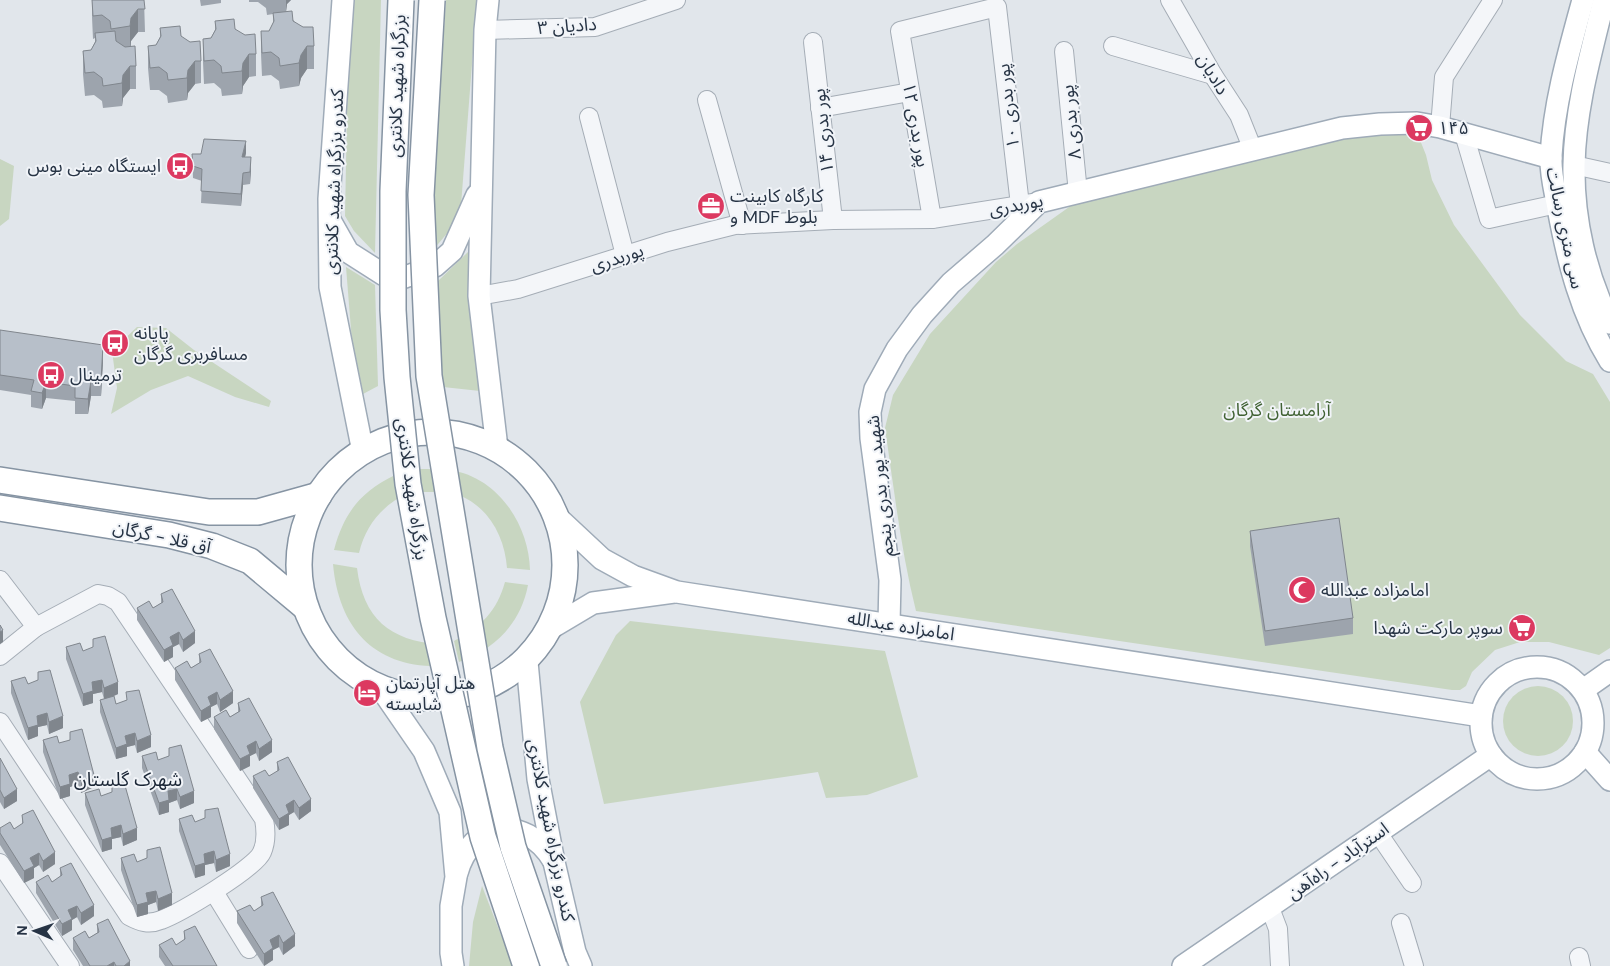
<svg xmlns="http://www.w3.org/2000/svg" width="1610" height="966" font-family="'DM Sans','Noto Sans Arabic',sans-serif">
  <rect width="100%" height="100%" fill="#e1e6eb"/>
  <g fill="#c8d6c1">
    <path d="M353 0H381L375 253 354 231 345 216 348 60Z"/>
    <path d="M446 0H477L460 218 433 250 435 172Z"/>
    <path d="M1416 130 1426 155 1432 180 1454 225 1520 315 1566 361 1593 374 1610 402V648L1599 655 1549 642H1520L1495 650 1472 672 1466 686 1460 690H1452L916 611C901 551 894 489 885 428L893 395 930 334 996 262 1017 244 1079 200 1351 134Z"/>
    <path d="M0 159 14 166 9 219 0 226Z"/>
    <path d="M468 252 480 391 443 387 436 283Z"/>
    <path d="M346 267 375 285 378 386 363 394 352 342Z"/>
    <path d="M137 327 166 328 194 350 271 401 269 407 235 397 188 376 151 390 111 414 117 388 112 351Z"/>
    <path d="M419 469C430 469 440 469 450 470 498 477 529 525 530 570L507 568C505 538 489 506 458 495 447 491 434 492 423 492Z"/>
    <path d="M395 475 407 493C381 507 366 525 359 553L334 550C344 513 360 492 395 475Z"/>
    <path d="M333 564 357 568C363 618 390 641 439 644L444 666C376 669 339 630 333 564Z"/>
    <path d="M505 582 528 585C521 623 495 649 459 662L454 641C481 627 497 611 505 582Z"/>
    <path d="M630 621 885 651 918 777 867 795 826 798 818 772 604 804 580 702 616 635Z"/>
    <circle cx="1538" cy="721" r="35"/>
    <path d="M482 886 513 966H469L473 922Z"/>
  </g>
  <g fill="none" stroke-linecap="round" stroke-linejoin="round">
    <g stroke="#a5adb6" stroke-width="20">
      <g id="minor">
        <path d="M1170 0 1213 75 1239 115 1253 150"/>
        <path d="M485 30 595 27 676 0"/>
        <path d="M813 42 833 220"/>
        <path d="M1113 46 1213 75"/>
        <path d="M1064 51 1078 193"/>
        <path d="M707 100 742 225"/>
        <path d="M820 108 910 92"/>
        <path d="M589 117 625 255"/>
        <path d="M1440 127 1444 77 1493 0"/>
        <path d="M1464 134 1489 219 1557 204"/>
        <path d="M1574 165 1610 173"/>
        <path d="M932 219 900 31 997 7 1020 205"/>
        <path d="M479 296 518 289 667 242 735 225 833 220 932 219 1039 202"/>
        <path d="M0 580 36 627"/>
        <path d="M0 656 36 627 98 594 108 596 118 602 264 819C266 830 267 841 262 852 256 868 180 913 161 920 149 925 140 922 129 916L0 722"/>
        <path d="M1378 833 1412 883"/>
        <path d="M0 863 70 966"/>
        <path d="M214 892 249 949"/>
        <path d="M1270 908 1278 929 1280 966"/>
        <path d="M1401 923 1414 966"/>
        <path d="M1579 957 1581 966"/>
      </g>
    </g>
    <g stroke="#9fabb8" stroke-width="24">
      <g id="major">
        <path d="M343 0 329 199 330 287 363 452"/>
        <path d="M488 0 485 30 479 296 497 448"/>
        <path d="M1583 0C1569 51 1554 103 1551 156 1550 173 1555 191 1558 208 1568 262 1581 314 1610 361"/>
        <path d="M1604 0C1591 53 1575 109 1574 165 1573 219 1586 275 1610 323"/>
        <path d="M331 222 348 252 384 275 395 278 405 277 435 266 452 251 477 195"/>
        <path d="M557 517 602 559 633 576 677 592 1481 716"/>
        <path d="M889 624 890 580 871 438 870 412 875 389 897 349 922 315 951 283 995 245 1039 202 1342 128 1380 124 1417 123 1440 127 1551 158"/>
        <path d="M551 628 593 603 674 592"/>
        <path d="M527 662 538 779 554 862 575 952 581 966"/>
        <circle cx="1537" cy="723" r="56"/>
        <path d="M382 690 424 751 450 812 456 877 451 906V953L453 966"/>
        <path d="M1583 690 1610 671"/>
        <path d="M1585 752 1610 780"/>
        <path d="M457 873C471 821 525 814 553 860"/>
        <path d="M1183 966 1491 755"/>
      </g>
    </g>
    <g stroke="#8694a3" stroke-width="28">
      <g id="highway">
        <circle cx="432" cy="565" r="133"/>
        <path d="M0 480 209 512H258L319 495"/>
        <path d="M0 508 169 535 212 546 250 561 305 607"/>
      </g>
    </g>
    <use href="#minor" stroke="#f4f6f9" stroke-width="18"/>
    <use href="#major" stroke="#fff" stroke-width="21"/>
    <use href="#highway" stroke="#fff" stroke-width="25"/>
    <g stroke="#8694a3" stroke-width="28" stroke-linecap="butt">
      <g id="highway-bridge">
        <path d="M401 0 393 191V310L397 377 408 484 433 618 483 837 526 966"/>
        <path d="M432 0 421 195 429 376 490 748 513 847 554 966"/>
      </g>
    </g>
    <use href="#highway-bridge" stroke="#fff" stroke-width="25"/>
  </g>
  <g fill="#9da4ad">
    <path d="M92 0H144L145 32H138L131 41V47L136 66V89H130L123 98 122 106 103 108 102 101 94 95 85 96 83 74V51L91 50 95 42V38L93 39 92 17Z"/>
    <path d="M200 0H221V3L201 6Z"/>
    <path d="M249 0H291L287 4 286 11 314 46V69H307L301 78 299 86 280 89 279 81 271 75 262 76 261 54V31H269L273 23V14L267 15 266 8 258 2H249Z"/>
    <path d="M215 21 235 29 256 54V76L249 77 243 86 242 94 222 96 221 89 214 83 204 84 203 62V39L211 38 215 30Z"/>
    <path d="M160 28 181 36 201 61V83L195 84 188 93 187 100 168 103 167 96 159 90H150L148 68V46L156 45 160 37Z"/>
    <path d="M246 153 245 157 251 169 250 184 243 185 241 206 201 203 202 181 193 178 192 154Z"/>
    <path d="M0 330 103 360 101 396H91L88 414H75V401L46 398 42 409 31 407V395L0 390Z"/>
    <path d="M1250 531 1353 618V634L1265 646 1250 546Z"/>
    <path d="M161 594 195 643 183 652 179 644 173 647V657L164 662 137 620V608H153L161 603Z"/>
    <path d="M66 647 83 651 118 694 110 698 116 704 151 747 137 753 135 745 127 747V756L116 759 100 712V700L104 699 102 692 93 694V703L83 706 66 659Z"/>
    <path d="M199 654 233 703 220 712 217 704 211 707V717L201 722 175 680V668H191L199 663Z"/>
    <path d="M11 681 28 684 63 728 49 734 47 725 38 727V736L28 740 11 693Z"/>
    <path d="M238 703 272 752 259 761 256 753 250 756V766L240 771 214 729V717H230L238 712Z"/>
    <path d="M43 740 59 743 94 787 81 793 78 784 70 787V796L60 799 43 752Z"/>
    <path d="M142 756 158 760 194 803 180 809 177 800 169 803V812L159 815 142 768Z"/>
    <path d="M0 758 17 801 4 809 0 802Z"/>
    <path d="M277 762 311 811 299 820 294 812 289 815V825L279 830 253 788V776H269L277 772Z"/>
    <path d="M85 793 101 796 137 840 123 846 121 837 112 839V849L102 852 85 805Z"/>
    <path d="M22 815 55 864 43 872 39 865 34 868V878L24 883 0 845V828L14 829 22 824Z"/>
    <path d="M179 819 195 822 230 866 216 872 214 863 205 865V875L195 878 179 831Z"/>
    <path d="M121 858 137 862 172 905 158 911 156 902 148 905V914L137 917 121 870Z"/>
    <path d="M60 868 94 916 81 925 77 917 72 920V930L62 936 36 893V882H52L60 877Z"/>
    <path d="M261 897 295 946 283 955 279 947 273 950V960L264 966 237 923V911H254L261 907Z"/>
    <path d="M97 924 130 966H83L73 950V938H89L97 933Z"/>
    <path d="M184 931 217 966H165L159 957V945H176L184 940Z"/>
  </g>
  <g fill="#80868d">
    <path d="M286 0H291L287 4 286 12Z"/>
    <path d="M138 9V32L131 41 130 49V26L131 18Z"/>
    <path d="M307 46V69L301 78 299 86V63L301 55Z"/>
    <path d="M249 54V77L243 86 242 94V71L243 63Z"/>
    <path d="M195 61V84L188 93 187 100V78L188 70Z"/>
    <path d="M130 66V89L123 98 122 106V83L123 75Z"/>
    <path d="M246 141V153L242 169V157Z"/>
    <path d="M251 157V169L250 184V172Z"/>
    <path d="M243 173V185L241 206V194Z"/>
    <path d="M103 345V360L101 396V381Z"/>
    <path d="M91 381V396L88 414V399Z"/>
    <path d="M46 382V398L42 409V393Z"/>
    <path d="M3 630V642L0 644V632Z"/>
    <path d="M195 631V643L183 652V640Z"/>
    <path d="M179 632V644L173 647V657L164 662V650L170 637Z"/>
    <path d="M102 680V692L93 694V703L83 706V694L92 682Z"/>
    <path d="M118 682V694L104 700V688Z"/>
    <path d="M233 691V703L220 712V700Z"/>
    <path d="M217 692V704L211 707V717L201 722V711L208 697Z"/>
    <path d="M47 713V725L38 727V736L28 740V728L37 716Z"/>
    <path d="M63 716V728L49 734V722Z"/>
    <path d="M135 733V745L127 747V756L116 759V748L125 736Z"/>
    <path d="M151 735V747L137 753V741Z"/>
    <path d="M272 740V752L259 761V749Z"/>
    <path d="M256 741V753L250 756V766L240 771V759L247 746Z"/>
    <path d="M78 772V784L70 787V796L60 799V787L69 775Z"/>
    <path d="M94 775V787L81 793V781Z"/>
    <path d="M17 789V801L4 809V798Z"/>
    <path d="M177 789V800L169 803V812L159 815V803L168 791Z"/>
    <path d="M194 791V803L180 809V797Z"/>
    <path d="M311 799V811L299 820V808Z"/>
    <path d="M294 800V812L289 815V825L279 830V819L286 805Z"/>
    <path d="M121 825V837L112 839V849L102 852V840L111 828Z"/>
    <path d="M137 828V840L123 846V834Z"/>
    <path d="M214 851V863L205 865V875L195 878V866L204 854Z"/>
    <path d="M55 852V864L43 872V861Z"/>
    <path d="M39 853V865L34 868V878L24 883V871L30 858Z"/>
    <path d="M230 854V866L216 872V860Z"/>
    <path d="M156 891V902L148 905V914L137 917V905L146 893Z"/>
    <path d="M172 893V905L158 911V899Z"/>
    <path d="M94 905V916L81 925V913Z"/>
    <path d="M77 906V917L72 920V930L62 936V924L68 910Z"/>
    <path d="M295 934V946L283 955V943Z"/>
    <path d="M279 935V947L273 950V960L264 966V954L270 940Z"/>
    <path d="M130 961V966H124Z"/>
    <path d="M114 962V966H107Z"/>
  </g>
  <g fill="#b7bfc9" stroke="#80868d">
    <path d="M92 0H144L145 9H138L131 18 130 26 111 29 110 21 102 15 93 16Z"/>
    <path d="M292 11 293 21 303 27H313L314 46H307L301 55 299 63 280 66 279 58 271 52 262 53 261 31H269L274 21 273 13Z"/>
    <path d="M234 19 235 29 245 35 255 34 256 54H249L243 63 242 71 222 73 221 66 214 60 204 61 203 39 211 38 216 29 215 21Z"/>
    <path d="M180 26 181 36 190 42 200 41 201 61H195L188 70 187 78 168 80 167 73 159 67 150 68 148 46 156 45 161 36 160 28Z"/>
    <path d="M115 31 116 41 125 47 135 46 136 66H130L123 75 122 83 103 86 102 78 94 72 85 73 83 51 91 50 96 41 95 33Z"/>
    <path d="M204 139 246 141 242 157H251L250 172 243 173 241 194 201 191 202 169 193 166 192 154H201Z"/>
    <path d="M0 330 103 345 101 381H91L88 399 75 398V386L46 382 42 393 31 391 34 380 0 375Z"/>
    <path d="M1339 518 1353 618 1265 631 1250 531Z"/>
    <path d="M172 589 195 631 183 640 179 632 170 637 173 645 164 650 137 608 149 601 153 608 163 602 161 594Z"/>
    <path d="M0 625 3 630 0 632Z"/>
    <path d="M105 636 118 682 104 688 102 680 92 682 93 691 83 694 66 647 80 643 83 651 93 647V639Z"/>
    <path d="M210 649 233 691 220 700 217 692 208 697 211 705 201 711 175 668 187 661 191 668 201 662 199 654Z"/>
    <path d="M50 670 63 716 49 722 47 713 37 716 38 725 28 728 11 681 25 677 28 684 38 680V672Z"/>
    <path d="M139 690 151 735 137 741 135 733 125 736 127 744 116 748 100 700 114 696 116 704 127 700 126 692Z"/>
    <path d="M249 698 272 740 259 749 256 741 247 746 250 754 240 759 214 717 226 710 230 717 240 711 238 703Z"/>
    <path d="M82 729 94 775 81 781 78 772 69 775 70 784 60 787 43 740 57 736 59 743 70 740V732Z"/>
    <path d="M181 745 194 791 180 797 177 789 168 791 169 800 159 803 142 756 156 752 158 760 169 756V748Z"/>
    <path d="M288 757 311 799 299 808 294 800 286 805 289 813 279 819 253 776 265 770 269 776 279 770 277 762Z"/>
    <path d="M0 758 17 789 4 798 0 790Z"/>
    <path d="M124 782 137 828 123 834 121 825 111 828 112 837 102 840 85 793 99 789 101 796 112 792V784Z"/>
    <path d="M218 808 230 854 216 860 214 851 204 854 205 863 195 866 179 819 192 815 195 822 205 818V810Z"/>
    <path d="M33 810 55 852 43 861 39 853 30 858 34 866 24 871 0 833V828L10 822 14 829 23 823 22 815Z"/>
    <path d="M160 847 172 893 158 899 156 891 146 893 148 902 137 905 121 858 134 854 137 862 147 858V850Z"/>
    <path d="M71 863 94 905 81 913 77 906 68 910 72 919 62 924 36 882 48 875 52 882 62 875 60 868Z"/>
    <path d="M273 892 295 934 283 943 279 935 270 940 273 948 264 954 237 911 250 905 254 911 263 905 261 897Z"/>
    <path d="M108 919 130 961 124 966H116L114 962 107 966H90L73 938 85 931 89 938 99 932 97 924Z"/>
    <path d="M195 926 217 966H173L159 945 172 938 176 945 185 939 184 931Z"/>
  </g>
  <defs>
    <g id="supermarket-disc" transform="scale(1.4375)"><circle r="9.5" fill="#dc3960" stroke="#f1f4f8"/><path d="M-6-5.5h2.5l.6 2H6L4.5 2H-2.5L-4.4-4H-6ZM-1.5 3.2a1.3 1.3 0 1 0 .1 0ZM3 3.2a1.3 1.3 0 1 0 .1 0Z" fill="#fff"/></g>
    <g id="bus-disc" transform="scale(1.4375)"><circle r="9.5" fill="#dc3960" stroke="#f1f4f8"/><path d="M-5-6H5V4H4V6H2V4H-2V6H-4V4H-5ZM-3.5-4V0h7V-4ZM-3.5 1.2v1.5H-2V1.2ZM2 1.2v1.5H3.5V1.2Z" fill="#fff"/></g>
    <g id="office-disc" transform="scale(1.4375)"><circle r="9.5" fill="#dc3960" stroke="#f1f4f8"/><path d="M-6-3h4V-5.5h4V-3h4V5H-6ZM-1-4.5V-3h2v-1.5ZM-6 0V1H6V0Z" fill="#fff"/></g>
    <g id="mosque-disc" transform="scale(1.4375)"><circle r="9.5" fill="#dc3960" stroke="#f1f4f8"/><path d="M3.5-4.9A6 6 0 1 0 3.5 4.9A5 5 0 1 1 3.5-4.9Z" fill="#fff"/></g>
    <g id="hotel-disc" transform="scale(1.4375)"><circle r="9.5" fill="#dc3960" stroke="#f1f4f8"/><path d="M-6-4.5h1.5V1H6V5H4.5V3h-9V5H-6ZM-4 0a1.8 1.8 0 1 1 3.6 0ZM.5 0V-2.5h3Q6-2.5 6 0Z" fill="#fff"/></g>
  </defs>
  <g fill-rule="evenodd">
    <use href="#supermarket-disc" x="1419" y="128"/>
    <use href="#bus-disc" x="180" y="166"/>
    <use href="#office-disc" x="711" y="206"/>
    <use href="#bus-disc" x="115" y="343"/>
    <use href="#bus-disc" x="51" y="375"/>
    <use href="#mosque-disc" x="1302" y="590"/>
    <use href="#supermarket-disc" x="1522" y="628"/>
    <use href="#hotel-disc" x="367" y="693"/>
  </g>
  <g text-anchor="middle" stroke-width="4" stroke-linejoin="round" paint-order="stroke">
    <g font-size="18" fill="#273445" stroke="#f1f4f8">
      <text transform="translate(567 26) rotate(-4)" y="6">دادیان ۳</text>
      <text transform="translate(1213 74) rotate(59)" y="6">دادیان</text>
      <text transform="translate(397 86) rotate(-88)" y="6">بزرگراه شهید کلانتری</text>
      <text transform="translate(1008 106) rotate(-97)" y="6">پور بدری ۱۰</text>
      <text transform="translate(1071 122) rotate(-96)" y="6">پور بدری ۸</text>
      <text transform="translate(916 125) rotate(80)" y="6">پور بدری ۱۲</text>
      <text transform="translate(823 131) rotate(-96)" y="6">پور بدری ۱۴</text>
      <text transform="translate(334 182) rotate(-88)" y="6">کندرو بزرگراه شهید کلانتری</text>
      <text transform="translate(1016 205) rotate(-10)" y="6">پوربدری</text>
      <text transform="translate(1565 228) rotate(78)" y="6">سی متری رسالت</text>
      <text transform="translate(617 258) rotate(-18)" y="6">پوربدری</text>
      <text transform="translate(880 486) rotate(-96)" y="6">شهید پور بدری پنجم</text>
      <text transform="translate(412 489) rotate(82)" y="6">بزرگراه شهید کلانتری</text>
      <text transform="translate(162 537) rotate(12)" y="6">آق قلا - گرگان</text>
      <text transform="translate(901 626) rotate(9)" y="6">امامزاده عبدالله</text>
      <text transform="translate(551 830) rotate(79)" y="6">کندرو بزرگراه شهید کلانتری</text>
      <text transform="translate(1338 861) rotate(-35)" y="6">استرآباد - راه‌آهن</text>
    </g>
    <g font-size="18" fill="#273445" stroke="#f1f4f8" text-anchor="start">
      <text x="1438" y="134">۱۴۵</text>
      <text x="161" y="172" text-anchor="end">ایستگاه مینی بوس</text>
      <text x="730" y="202">کارگاه کابینت<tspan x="730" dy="21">و MDF بلوط</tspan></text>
      <text x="134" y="339">پایانه<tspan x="134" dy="21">مسافربری گرگان</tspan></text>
      <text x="70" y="381">ترمینال</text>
      <text x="1321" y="596">امامزاده عبدالله</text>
      <text x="1503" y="634" text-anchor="end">سوپر مارکت شهدا</text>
      <text x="386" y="689">هتل آپارتمان<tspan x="386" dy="21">شایسته</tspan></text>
    </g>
    <g font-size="18" fill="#406233" stroke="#f1f4f8">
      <text x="1277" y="416">آرامستان گرگان</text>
    </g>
    <g font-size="19" fill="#192535" stroke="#f1f4f8">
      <text x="128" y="786">شهرک گلستان</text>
    </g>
  </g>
  <g transform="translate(35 931) rotate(272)" stroke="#f1f4f8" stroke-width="4" paint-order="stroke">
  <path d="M0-4L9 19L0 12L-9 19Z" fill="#273445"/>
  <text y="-8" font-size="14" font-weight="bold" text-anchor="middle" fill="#273445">N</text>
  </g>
</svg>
